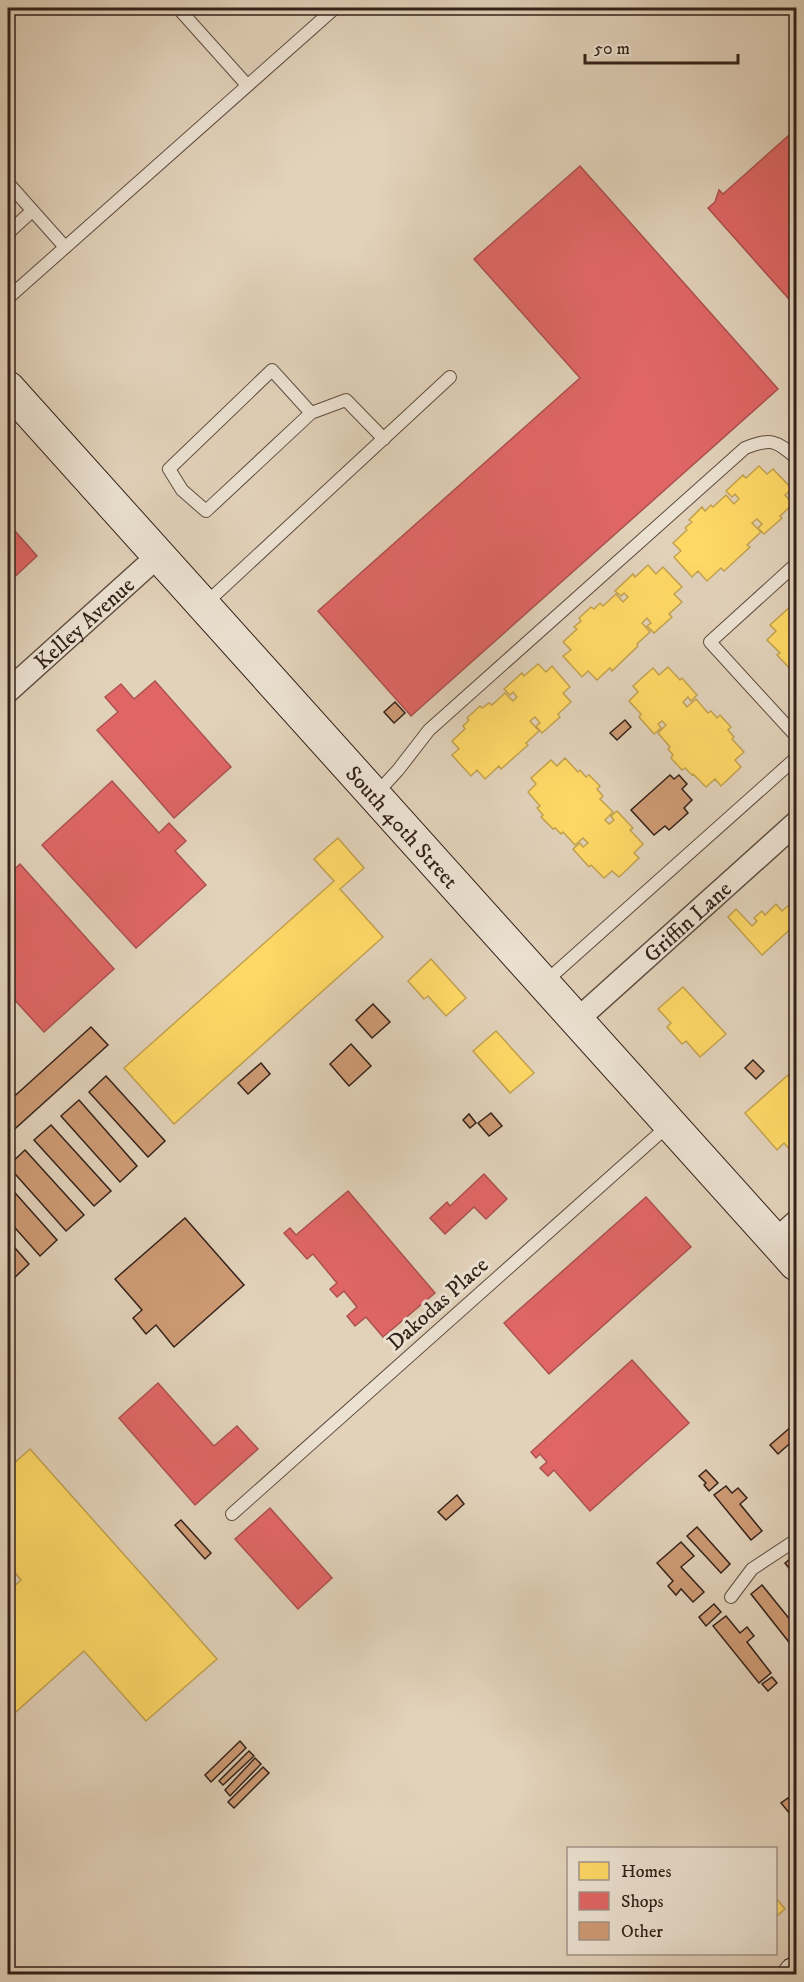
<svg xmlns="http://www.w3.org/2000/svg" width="804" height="1982" font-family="'IM FELL DW Pica',serif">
  <rect width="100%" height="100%" fill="#e2d2ba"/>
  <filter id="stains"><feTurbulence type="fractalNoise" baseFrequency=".00333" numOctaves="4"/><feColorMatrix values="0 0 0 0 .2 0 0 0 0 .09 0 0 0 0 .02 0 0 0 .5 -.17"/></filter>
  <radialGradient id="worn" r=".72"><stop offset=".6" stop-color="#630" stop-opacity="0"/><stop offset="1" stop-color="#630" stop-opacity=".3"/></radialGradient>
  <g fill="#ffd966" stroke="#c2a24f" stroke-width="1.5">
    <path d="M759 466 767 474 773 469 792 489 785 495 793 504 780 516 782 518 764 534 758 528 762 524 757 519 752 523 761 532 747 545 750 547 724 571 721 568 707 581 698 571 692 577 674 557 681 551 673 543 687 530 685 528 692 522 689 520 702 507 705 511 711 505 713 507 726 495 734 504 739 499 735 494 732 497 726 491 743 475 746 478Z"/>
    <path d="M648 565 656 574 663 567 682 587 674 594 682 602 669 614 672 617 654 633 647 626 651 623 647 618 642 623 650 632 637 644 638 646 612 671 610 668 597 680 588 671 582 677 563 656 571 650 563 642 577 629 574 627 581 621 579 618 591 607 594 609 600 603 603 606 616 594 623 602 628 597 624 593 621 596 615 591 633 574 635 577Z"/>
    <path d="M791 606 796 612V669L793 672 777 655 780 653 767 640 776 631 770 625Z"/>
    <path d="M538 664 546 672 552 666 570 687 563 693 571 702 558 714 560 717 542 733 536 726 540 723 535 717 530 721 539 731 526 743 528 745 501 769 499 766 485 779 477 770 471 776 452 755 459 749 452 741 465 729 463 726 469 720 467 718 480 706 482 708 489 703 492 705 505 693 513 701 517 697 513 692 510 695 504 689 522 673 524 676Z"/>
    <path d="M668 667 680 680 682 678 697 695 691 701 688 697 683 702 687 707 696 699 708 713 711 711 717 718 720 715 731 727 728 730 734 737 732 739 744 752 735 760 741 767 721 786 715 779 706 787 693 774 692 775 685 768 682 770 671 758 673 755 668 749 670 747 658 733 666 725 662 721 658 724 661 728 654 734 639 717 641 714 629 701 638 692 633 686 653 668 659 675Z"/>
    <path d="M565 758 578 772 580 770 586 777 589 775 600 786 597 789 603 796 600 799 613 812 605 820 609 824 614 820 611 816 617 811 633 828 630 830 643 844 634 853 639 858 619 877 612 871 604 878 591 865 589 867 573 849 580 843 583 847 588 843 583 838 575 845 563 832 561 834 555 828 553 829 541 817 543 815 537 808 540 806 528 792 536 784 531 778 551 760 557 766Z"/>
    <path d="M338 838 364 868 340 889 383 937 174 1124 124 1068 334 881 314 859Z"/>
    <path d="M791 903 796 909V924L762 955 728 917 736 909 752 926 757 921 754 918 762 911 765 915 776 904 782 911Z"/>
    <path d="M431 959 466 998 446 1016 428 996 424 999 408 981Z"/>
    <path d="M683 987 726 1034 700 1057 686 1041 682 1044 667 1027 671 1023 658 1009Z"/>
    <path d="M496 1031 534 1073 510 1093 473 1051Z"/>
    <path d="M788 1075 796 1085V1152L794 1154 784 1143 777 1150 745 1113Z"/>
    <path d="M30 1449 217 1659 146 1721 84 1651 8 1719V1592L21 1580 8 1564V1460L12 1465Z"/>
    <path d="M776 1898 785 1909 776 1917Z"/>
  </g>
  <g fill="#e06666" stroke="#ac514f" stroke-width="1.5">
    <path d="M796 129V307L708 208 715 202 719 190 723 194Z"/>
    <path d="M580 166 778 389 411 716 318 611 580 378 474 259Z"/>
    <path d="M8 523 37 556 8 583Z"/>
    <path d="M155 681 231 767 174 818 97 730 118 712 105 697 121 684 134 699Z"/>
    <path d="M112 781 159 833 169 823 186 841 175 851 206 885 136 948 42 845Z"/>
    <path d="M20 864 114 969 44 1032 12 997 8 1002V875Z"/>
    <path d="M484 1174 507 1199 486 1219 474 1207 445 1234 430 1218 447 1202 450 1206Z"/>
    <path d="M348 1191 435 1293 383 1337 366 1317 355 1326 347 1316 357 1307 344 1291 337 1297 330 1289 337 1283 313 1254 307 1259 284 1233 290 1228 296 1235Z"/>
    <path d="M646 1197 691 1247 549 1374 504 1323Z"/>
    <path d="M632 1360 689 1423 590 1511 554 1470 548 1476 540 1468 547 1462 540 1454 536 1458 531 1452Z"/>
    <path d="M158 1383 214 1446 237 1426 258 1449 195 1505 119 1418Z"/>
    <path d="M270 1508 332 1578 298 1609 235 1539Z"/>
  </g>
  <g fill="#ce9b75" stroke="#33211a" stroke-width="1.5">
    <path d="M395 702 405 713 394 723 384 712Z"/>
    <path d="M625 720 631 727 617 740 610 733Z"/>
    <path d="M670 775 674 779 679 775 687 784 682 789 692 800 684 808 688 813 669 830 665 826 654 835 631 810Z"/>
    <path d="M373 1004 390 1022 372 1038 356 1020Z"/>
    <path d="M91 1027 108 1045 8 1135V1102Z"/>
    <path d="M351 1044 371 1066 349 1086 330 1064Z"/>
    <path d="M753 1060 764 1071 756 1079 745 1068Z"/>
    <path d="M261 1063 270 1074 248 1094 238 1083Z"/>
    <path d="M106 1076 165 1141 148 1157 89 1092Z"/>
    <path d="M79 1100 137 1166 120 1182 61 1116Z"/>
    <path d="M491 1113 502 1126 489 1136 478 1123Z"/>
    <path d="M469 1114 476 1123 470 1128 463 1120Z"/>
    <path d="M51 1125 111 1191 94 1206 34 1140Z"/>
    <path d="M25 1150 84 1215 66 1231 8 1166Z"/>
    <path d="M8 1185 57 1240 40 1256 8 1220Z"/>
    <path d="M185 1218 244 1285 174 1347 156 1325 146 1334 133 1318 142 1310 115 1279Z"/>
    <path d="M8 1240 29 1264 12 1280 8 1275Z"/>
    <path d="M792 1426 796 1431V1438L778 1454 770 1445Z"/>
    <path d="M706 1470 718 1483 709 1491 704 1485 706 1483 699 1476Z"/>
    <path d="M726 1486 732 1493 738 1488 747 1498 740 1504 762 1531 751 1540 714 1495Z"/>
    <path d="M457 1495 464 1504 446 1520 438 1512Z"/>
    <path d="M181 1520 211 1553 205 1559 175 1525Z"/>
    <path d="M697 1527 730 1564 721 1573 687 1536Z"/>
    <path d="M681 1542 694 1556 681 1567 704 1592 693 1602 681 1589 676 1595 668 1586 673 1581 657 1563Z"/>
    <path d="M796 1554V1577L785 1563Z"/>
    <path d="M762 1585 796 1627V1651L751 1594Z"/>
    <path d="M714 1604 721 1612 706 1626 699 1617Z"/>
    <path d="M726 1616 740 1633 747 1627 754 1636 747 1642 771 1673 759 1683 713 1626Z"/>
    <path d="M772 1677 777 1683 768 1691 762 1684Z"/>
    <path d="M240 1741 246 1748 211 1782 205 1775Z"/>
    <path d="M249 1751 254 1756 223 1785 219 1781Z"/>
    <path d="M255 1758 261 1764 230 1796 225 1790Z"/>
    <path d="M263 1767 269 1773 234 1808 228 1802Z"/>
    <path d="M788 1798 796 1809 791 1815 781 1803Z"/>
  </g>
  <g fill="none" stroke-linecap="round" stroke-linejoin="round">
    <g stroke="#5f4d42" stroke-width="14">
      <g id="lane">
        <path d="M178 8 247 85"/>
        <path d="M8 183 65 247"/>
        <path d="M8 233 32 211"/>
        <path d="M8 298 335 8"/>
        <path d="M311 413 206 511 182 490 169 469 272 370 311 413 346 400 384 439"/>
        <path d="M796 564 710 642 796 736"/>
        <path d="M205 604 450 377"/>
        <path d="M376 794 398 770 429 730 745 448C771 438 776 440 796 458"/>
        <path d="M545 982 796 758"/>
        <path d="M232 1514 670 1124"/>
        <path d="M731 1597 752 1569 796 1540"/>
      </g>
    </g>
    <g stroke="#5f4d42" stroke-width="25">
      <g id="street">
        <path id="s1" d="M8 691 159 555"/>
        <path id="s2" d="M577 1020 796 823"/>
        <path d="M776 1240 796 1222"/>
      </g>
    </g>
    <g stroke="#33211a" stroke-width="35">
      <g id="secondary">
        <path id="s3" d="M8 388 796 1264"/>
        <path d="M795 1974H796"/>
      </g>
    </g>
    <use href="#lane" stroke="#ece2d2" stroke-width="12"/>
    <use href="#street" stroke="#ece2d2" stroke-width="22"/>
    <use href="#secondary" stroke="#ece2d2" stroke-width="33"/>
  </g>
  <g text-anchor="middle" stroke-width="6" stroke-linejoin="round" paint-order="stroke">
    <g font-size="22" fill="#33211a" stroke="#ece2d2">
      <text dy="8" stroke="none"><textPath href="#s1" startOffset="102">Kelley Avenue</textPath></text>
      <text dy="8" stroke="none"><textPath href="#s3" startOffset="590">South 40th Street</textPath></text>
      <text dy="8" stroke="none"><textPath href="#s2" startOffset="148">Griffin Lane</textPath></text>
      <text transform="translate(437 1303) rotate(-42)" y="8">Dakodas Place</text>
    </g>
  </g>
  <rect width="804" height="1982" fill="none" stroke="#e2d2ba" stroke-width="30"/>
  <rect x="9" y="9" width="786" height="1964" fill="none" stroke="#33211a" stroke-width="3"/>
  <rect x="15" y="15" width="774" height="1952" fill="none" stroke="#33211a" stroke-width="1.5"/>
  <rect x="567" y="1847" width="210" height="108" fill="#ece2d2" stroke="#a29588" stroke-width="1.5"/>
  <rect x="579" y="1862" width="30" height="18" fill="#ffd966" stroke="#a29588" stroke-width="1.5"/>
  <text x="621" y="1877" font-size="18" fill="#33211a">Homes</text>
  <rect x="579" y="1892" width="30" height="18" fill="#e06666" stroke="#a29588" stroke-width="1.5"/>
  <text x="621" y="1907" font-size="18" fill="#33211a">Shops</text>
  <rect x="579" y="1922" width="30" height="18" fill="#ce9b75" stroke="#a29588" stroke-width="1.5"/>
  <text x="621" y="1937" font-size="18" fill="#33211a">Other</text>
  <path d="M585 54v9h153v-9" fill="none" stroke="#33211a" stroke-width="3"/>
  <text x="594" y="54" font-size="18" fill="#33211a" stroke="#ece2d2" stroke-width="4.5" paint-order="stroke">50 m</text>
  <rect width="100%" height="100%" filter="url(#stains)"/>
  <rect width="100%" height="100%" fill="url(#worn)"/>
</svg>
